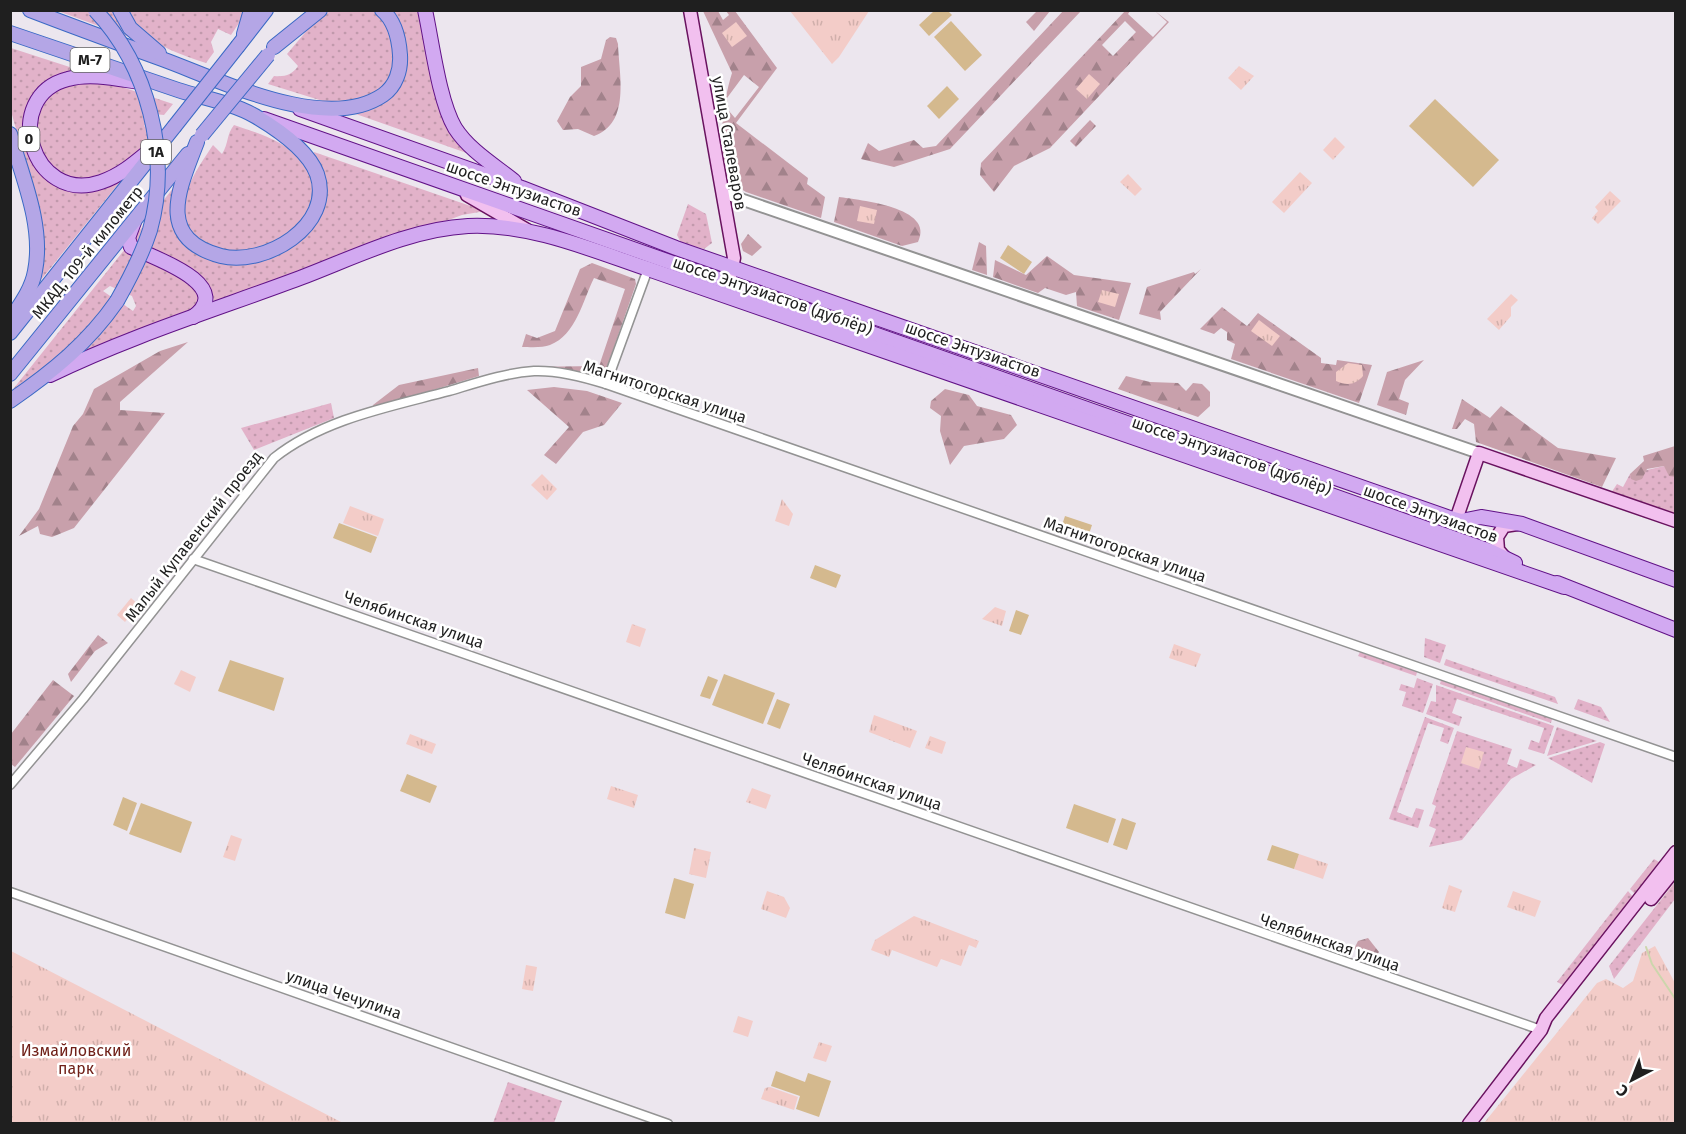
<svg xmlns="http://www.w3.org/2000/svg" width="1686" height="1134" font-family="'Fira Sans',sans-serif">
  <defs>
    <pattern id="grass-dots" width="8" height="8" patternUnits="userSpaceOnUse" patternTransform="scale(1.5)"><rect width="8" height="8" fill="#e2b2c9"/><path d="M2 2h.1M6 6h.1" fill="none" stroke="#c199ac" stroke-width="1.8" stroke-linecap="round"/></pattern>
    <pattern id="forest-firs" width="22" height="20" patternUnits="userSpaceOnUse" patternTransform="scale(1.5)"><rect width="22" height="20" fill="#c8a0ab"/><path d="M5 1l3.5 6h-7zM16 11l3.5 6h-7z" fill="#a2828b"/></pattern>
    <pattern id="park-tufts" width="24" height="20" patternUnits="userSpaceOnUse" patternTransform="scale(1.5)"><rect width="24" height="20" fill="#f3ccc8"/><path d="M3 7l-1-3M5 7V3M7 7l1-3M15 17l-1-3M17 17v-4M19 17l1-3" fill="none" stroke="#d0afab"/></pattern>
  </defs>
  <rect width="100%" height="100%" fill="#ece6ee"/>
  <g fill="url(#grass-dots)">
    <path d="M58 11H116L134 39Z"/>
    <path d="M124 11H247L231 35 218 29 211 42 214 52 206 63C168 50 148 44 124 11Z"/>
    <path d="M330 11H375C400 28 396 58 390 84L364 102H326L268 84 274 76C285 77 292 75 298 66L287 54 314 22Z"/>
    <path d="M388 11H417L426 31 443 104 478 157 353 113 400 82Z"/>
    <path d="M11 48 82 71 70 73 27 115 51 181 123 178 36 286 38 208 11 111Z"/>
    <path d="M67 82 110 83 173 104 164 115 154 114 144 126 155 133 131 161 87 183 54 173C48 162 36 148 33 136 28 113 51 93 67 82Z"/>
    <path d="M234 125C258 133 285 141 302 161 330 194 297 238 262 249 245 254 225 252 209 244 160 221 193 175 213 145L222 154C229 143 226 135 234 125Z"/>
    <path d="M314 152 485 211 462 215 217 305 207 287 134 243 135 236 178 182 182 241C215 273 271 271 302 238 307 233 314 226 316 220 322 202 306 168 314 152Z"/>
    <path d="M688 204 706 214 712 243 704 249 681 243 677 235Z"/>
    <path d="M125 249 190 279 201 291 194 313 78 356 98 336 123 304 133 311 136 306 132 296 110 286 103 291 113 298 69 350 10 393Z"/>
    <path d="M331 403 334 418 254 450 241 428Z"/>
    <path d="M1664 466 1675 471V516L1611 493 1617 484 1623 487 1630 474Z"/>
    <path d="M1425 638 1446 645 1440 663 1424 657Z"/>
    <path d="M1360 652 1417 672 1416 676 1358 656Z"/>
    <path d="M1446 659 1555 697 1558 704 1444 665Z"/>
    <path d="M1417 678 1433 684 1423 713 1402 706 1406 692 1399 690 1401 684 1414 688Z"/>
    <path d="M1441 680 1552 719 1551 723 1440 684Z"/>
    <path d="M1436 685 1554 726 1544 754 1528 749 1531 740 1539 743 1544 728 1457 699 1452 713 1462 717 1459 726 1426 714 1431 701 1436 702Z"/>
    <path d="M1578 699 1601 707 1610 722 1574 709Z"/>
    <path d="M1425 717 1454 728 1448 744 1440 741 1444 728 1428 723 1397 812 1412 818 1416 808 1424 810 1418 828 1389 819Z"/>
    <path d="M1557 727 1597 741 1547 756Z"/>
    <path d="M1457 731 1512 749 1507 764 1517 768 1520 759 1536 765 1511 779 1462 840 1429 847 1436 829 1429 826 1436 806 1432 804Z"/>
    <path d="M1600 742 1605 744 1592 783 1548 758Z"/>
    <path d="M1654 859 1659 862 1635 894 1630 889Z"/>
    <path d="M1675 882V899L1614 979 1609 966Z"/>
    <path d="M1628 891 1633 897 1563 985 1557 982Z"/>
    <path d="M508 1082 562 1101 554 1123H493Z"/>
  </g>
  <g fill="url(#forest-firs)" fill-rule="evenodd">
    <path d="M1064 10 1081 11 950 149 894 167 861 159 868 143 879 151 914 140 923 148 936 146Z"/>
    <path d="M703 11H718L723 20 729 15 726 11H735L777 68 736 123 808 178 807 184 825 197 821 218 746 192C711 175 722 104 732 73ZM744 75 759 87 735 118 729 111 727 98Z"/>
    <path d="M1037 11H1050L1034 31 1026 22Z"/>
    <path d="M1125 11H1130L1128 14 1153 37 1167 22 1155 11 1169 22 1050 148 1014 166 994 192 980 175 981 163ZM1125 21 1136 32 1113 56 1102 45Z"/>
    <path d="M610 37 616 38 618 44C619 75 631 123 594 136L578 129 563 130 557 121 570 97 581 86V67L601 59 606 40Z"/>
    <path d="M1090 120 1096 126 1076 147 1070 141Z"/>
    <path d="M839 197C859 200 936 207 918 242L902 246 834 222Z"/>
    <path d="M748 234 762 247 752 256 743 251 741 244Z"/>
    <path d="M979 242 986 246 987 275 972 270Z"/>
    <path d="M1047 256 1074 275 1131 283 1119 320 1077 306 1076 292 1066 295 1045 288 1038 293 993 277 995 260 1026 275Z"/>
    <path d="M592 263 635 279 636 284 606 370 598 375 521 367 599 366 625 289 594 278C583 300 576 335 550 345 543 348 530 347 522 347L526 334 537 338 555 331 580 269Z"/>
    <path d="M1201 269 1160 312 1161 320 1139 314 1147 287 1194 272 1195 274Z"/>
    <path d="M1222 307 1247 326 1258 313 1321 358V363L1336 365 1337 360 1372 365 1359 403 1231 359 1235 344 1227 340V332L1221 328 1214 334 1200 329Z"/>
    <path d="M188 342 120 402V410L165 413 74 528 52 537 40 534 38 526 19 536 39 509 73 426 83 414 94 389 160 351Z"/>
    <path d="M1424 360 1405 380 1399 399 1409 403 1406 415 1377 405 1387 372Z"/>
    <path d="M478 368 479 376 374 408 373 405 399 385Z"/>
    <path d="M1126 376 1150 382 1178 383 1186 391 1193 383 1202 384 1210 392V406L1198 417 1118 389Z"/>
    <path d="M554 387 587 391 622 403 604 425 583 432 556 464 544 455 569 427 527 390Z"/>
    <path d="M945 389 969 395 977 406 1011 415 1017 425 1004 439 964 446 950 465 940 431 941 416 930 408 931 401Z"/>
    <path d="M1462 399 1490 418 1501 406 1558 448 1616 458 1602 487 1476 442 1474 424 1465 419 1457 429H1452Z"/>
    <path d="M1675 446V477L1669 476 1664 466 1647 469 1642 479 1636 481 1631 479 1630 474 1644 461 1643 456Z"/>
    <path d="M98 635 108 643 95 651 71 682 68 674Z"/>
    <path d="M53 680 74 696 15 767 11 764V734Z"/>
    <path d="M1368 938 1379 952 1376 956 1354 949 1358 941Z"/>
  </g>
  <g fill="url(#park-tufts)">
    <path d="M790 11H869L839 57 832 64Z"/>
    <path d="M736 22 747 36 732 47 722 33Z"/>
    <path d="M1239 66 1254 76 1241 90 1228 78Z"/>
    <path d="M1089 74 1100 84 1087 99 1076 89Z"/>
    <path d="M1335 137 1345 147 1333 160 1323 150Z"/>
    <path d="M1300 172 1312 183 1284 213 1272 202Z"/>
    <path d="M1128 174 1142 189 1135 196 1120 182Z"/>
    <path d="M1610 191 1621 201 1598 224 1592 218 1598 211 1595 207Z"/>
    <path d="M860 206 877 210 874 224 857 221Z"/>
    <path d="M1102 290 1119 294 1115 307 1098 302Z"/>
    <path d="M1511 294 1518 300 1511 307V316L1499 330 1487 319Z"/>
    <path d="M1259 320 1280 336 1272 346 1251 331Z"/>
    <path d="M1348 363 1362 365 1363 376C1355 385 1347 386 1336 381V372Z"/>
    <path d="M542 474 557 489 547 500 531 485Z"/>
    <path d="M782 499 793 514 789 526 775 521Z"/>
    <path d="M350 506 384 519 378 536 343 523Z"/>
    <path d="M131 598 139 605 125 622 117 615Z"/>
    <path d="M995 607 1006 611 1002 626 982 619Z"/>
    <path d="M632 624 646 629 640 647 626 642Z"/>
    <path d="M1174 644 1201 654 1196 667 1169 658Z"/>
    <path d="M181 670 196 677 190 692 174 684Z"/>
    <path d="M874 715 917 731 910 748 869 732Z"/>
    <path d="M410 734 436 744 432 754 406 744Z"/>
    <path d="M930 736 946 742 942 754 925 748Z"/>
    <path d="M1466 747 1484 752 1479 769 1461 763Z"/>
    <path d="M611 786 638 795 634 808 607 799Z"/>
    <path d="M752 788 771 795 766 809 746 802Z"/>
    <path d="M231 835 242 839 235 861 223 857Z"/>
    <path d="M694 848 711 852 706 878 689 874Z"/>
    <path d="M1299 854 1328 864 1323 879 1294 869Z"/>
    <path d="M1449 885 1462 890 1455 912 1442 908Z"/>
    <path d="M767 891 784 897 790 908 786 918 761 909Z"/>
    <path d="M1513 891 1541 901 1535 917 1507 907Z"/>
    <path d="M914 916 979 941 976 948 969 945 961 966 941 959 937 967 892 950 889 957 871 950 875 940Z"/>
    <path d="M1655 946 1675 983V1123H1484L1597 983 1606 979 1623 988 1633 981 1642 953Z"/>
    <path d="M11 951 343 1123H11Z"/>
    <path d="M526 965 537 967 533 991 522 989Z"/>
    <path d="M738 1016 753 1021 748 1037 733 1032Z"/>
    <path d="M819 1042 832 1046 826 1062 813 1058Z"/>
    <path d="M770 1087 798 1097 794 1110 761 1099 765 1088Z"/>
  </g>
  <g fill="#d4b98e">
    <path d="M934 11H948L952 15 929 36 919 25Z"/>
    <path d="M951 21 982 55 965 71 934 37Z"/>
    <path d="M947 86 959 99 939 119 927 106Z"/>
    <path d="M1435 99 1499 160 1473 187 1409 126Z"/>
    <path d="M1008 245 1032 262 1024 274 1000 258Z"/>
    <path d="M1065 516 1092 525 1088 537 1061 528Z"/>
    <path d="M339 523 377 537 371 553 333 538Z"/>
    <path d="M815 565 841 575 836 588 810 578Z"/>
    <path d="M1016 610 1029 615 1021 635 1009 631Z"/>
    <path d="M230 660 284 678 274 711 218 691Z"/>
    <path d="M724 674 775 693 763 724 712 705Z"/>
    <path d="M708 676 718 680 710 699 700 696Z"/>
    <path d="M777 699 790 704 780 729 767 724Z"/>
    <path d="M407 774 437 786 430 803 400 791Z"/>
    <path d="M123 797 137 803 127 831 113 825Z"/>
    <path d="M141 803 192 822 181 853 129 834Z"/>
    <path d="M1074 804 1116 819 1108 843 1066 828Z"/>
    <path d="M1122 818 1136 823 1127 850 1113 845Z"/>
    <path d="M1272 845 1299 854 1294 869 1267 860Z"/>
    <path d="M674 878 694 884 685 919 665 913Z"/>
    <path d="M776 1071 805 1082 808 1073 831 1081 819 1117 796 1109 800 1096 771 1086Z"/>
  </g>
  <g fill="none" stroke-linecap="round" stroke-linejoin="round">
    <path stroke="#ccd6ac" stroke-width="2" d="M1646 947 1652 964 1676 1000"/>
    <g stroke="#939393" stroke-width="11">
      <g id="minor">
        <path d="M606 384 648 269"/>
        <path d="M193 559 1541 1030"/>
        <path d="M10 785 83 699 274 458C323 419 389 407 449 391 476 383 505 373 534 371 557 370 584 377 606 384L1676 757"/>
        <path d="M10 892 668 1124"/>
      </g>
    </g>
    <g stroke="#939393" stroke-width="14">
      <path id="tertiary" d="M723 193 1479 453"/>
    </g>
    <g stroke="#69125f" stroke-width="15">
      <g id="secondary">
        <path d="M690 10 734 258 729 281"/>
        <path d="M467 195 527 230"/>
        <path d="M1461 521 1458 514 1479 453 1676 521"/>
        <path d="M1505 558 1498 550 1497 537 1504 526 1517 524"/>
        <path d="M1651 899 1676 868"/>
        <path d="M1469 1124 1541 1030 1546 1018 1676 852"/>
      </g>
    </g>
    <g stroke="#611287" stroke-width="16">
      <g id="primary">
        <path d="M425 10C432 42 439 101 455 128 469 150 494 165 514 181"/>
        <path d="M146 83C122 80 92 72 68 79 0 96 31 206 101 182 122 175 137 161 154 147"/>
        <path d="M300 109 522 188 676 248 1450 518 1461 521 1481 517 1522 524 1676 580"/>
        <path d="M264 119 1490 551 1515 563"/>
        <path d="M134 222 128 238 131 247C152 257 237 285 193 317"/>
        <path d="M50 375C130 336 217 309 300 278 353 258 410 229 468 226 529 223 592 250 648 269L1564 587"/>
        <path d="M1557 583 1676 630"/>
      </g>
    </g>
    <g stroke="#3a69c5" stroke-width="16">
      <g id="trunk">
        <path d="M30 10C74 27 118 43 162 59 220 80 326 134 383 95 396 86 401 70 400 55 399 39 395 21 382 10"/>
        <path d="M120 10 130 28 159 53"/>
        <path d="M10 33C66 52 122 71 178 90 202 98 233 103 255 116 277 129 308 150 317 174 335 226 264 267 221 256 154 238 180 187 197 142"/>
        <path d="M244 34 251 10"/>
        <path d="M238 46 266 10"/>
        <path d="M274 47 320 10"/>
        <path d="M10 134C22 176 44 226 35 271 32 289 20 305 10 320"/>
        <path d="M10 333 174 127"/>
        <path d="M10 374 188 154"/>
        <path d="M10 401C52 372 88 343 117 301"/>
      </g>
    </g>
    <use href="#minor" stroke="#fff" stroke-width="8"/>
    <use href="#tertiary" stroke="#fff" stroke-width="10"/>
    <use href="#secondary" stroke="#f2c0ef" stroke-width="12"/>
    <use href="#primary" stroke="#d2a9f1" stroke-width="14"/>
    <use href="#trunk" stroke="#b4a6e6" stroke-width="14"/>
    <g stroke="#3a69c5" stroke-width="16" stroke-linecap="butt">
      <g id="trunk-bridge">
        <path d="M95 10C148 66 171 155 150 230 142 255 130 278 117 301"/>
        <path d="M174 127 238 46"/>
        <path d="M202 135 268 55"/>
      </g>
    </g>
    <use href="#trunk-bridge" stroke="#b4a6e6" stroke-width="14"/>
  </g>
  <g text-anchor="middle" stroke-width="5" stroke-linejoin="round" paint-order="stroke">
    <g fill="#fff" stroke="#626262" stroke-width="1.5">
      <rect x="70.5" y="48" width="39" height="24" rx="4.5"/>
      <rect x="18.5" y="127" width="21" height="24" rx="4.5"/>
      <rect x="141" y="140" width="30" height="24" rx="4.5"/>
    </g>
    <g font-size="15" font-weight="bold" fill="#1f1f1f">
      <text x="90" y="65">М-7</text>
      <text x="29" y="144">0</text>
      <text x="156" y="157">1A</text>
    </g>
    <g font-size="16" fill="#1f1f1f" stroke="#fff">
      <text transform="translate(730 143) rotate(80)" y="6">улица Сталеваров</text>
      <text transform="translate(514 188) rotate(19)" y="6">шоссе Энтузиастов</text>
      <text transform="translate(87 252) rotate(-51)" y="6">МКАД, 109-й километр</text>
      <text transform="translate(773 295) rotate(19)" y="6">шоссе Энтузиастов (дублёр)</text>
      <text transform="translate(973 349) rotate(19)" y="6">шоссе Энтузиастов</text>
      <text transform="translate(665 391) rotate(18)" y="6">Магнитогорская улица</text>
      <text transform="translate(1232 455) rotate(19)" y="6">шоссе Энтузиастов (дублёр)</text>
      <text transform="translate(1431 513) rotate(20)" y="6">шоссе Энтузиастов</text>
      <text transform="translate(193 536) rotate(-52)" y="6">Малый Купавенский проезд</text>
      <text transform="translate(1125 549) rotate(19)" y="6">Магнитогорская улица</text>
      <text transform="translate(414 619) rotate(19)" y="6">Челябинская улица</text>
      <text transform="translate(872 781) rotate(19)" y="6">Челябинская улица</text>
      <text transform="translate(1330 942) rotate(19)" y="6">Челябинская улица</text>
      <text transform="translate(344 994) rotate(19)" y="6">улица Чечулина</text>
    </g>
    <g font-size="16" fill="#702119" stroke="#fff">
      <text x="76" y="1056">Измайловский<tspan x="76" dy="18">парк</tspan></text>
    </g>
  </g>
  <rect width="1686" height="1134" fill="none" stroke="#1f1f1f" stroke-width="24"/>
  <g transform="translate(1632 1080) rotate(222)" stroke="#ffffff" stroke-width="4.5" paint-order="stroke">
  <path d="M0-4.5L10 22L0 15L-10 22Z" fill="#1f1f1f"/>
  <text y="-9" font-size="16" font-weight="bold" text-anchor="middle" fill="#1f1f1f">С</text>
  </g>
</svg>
